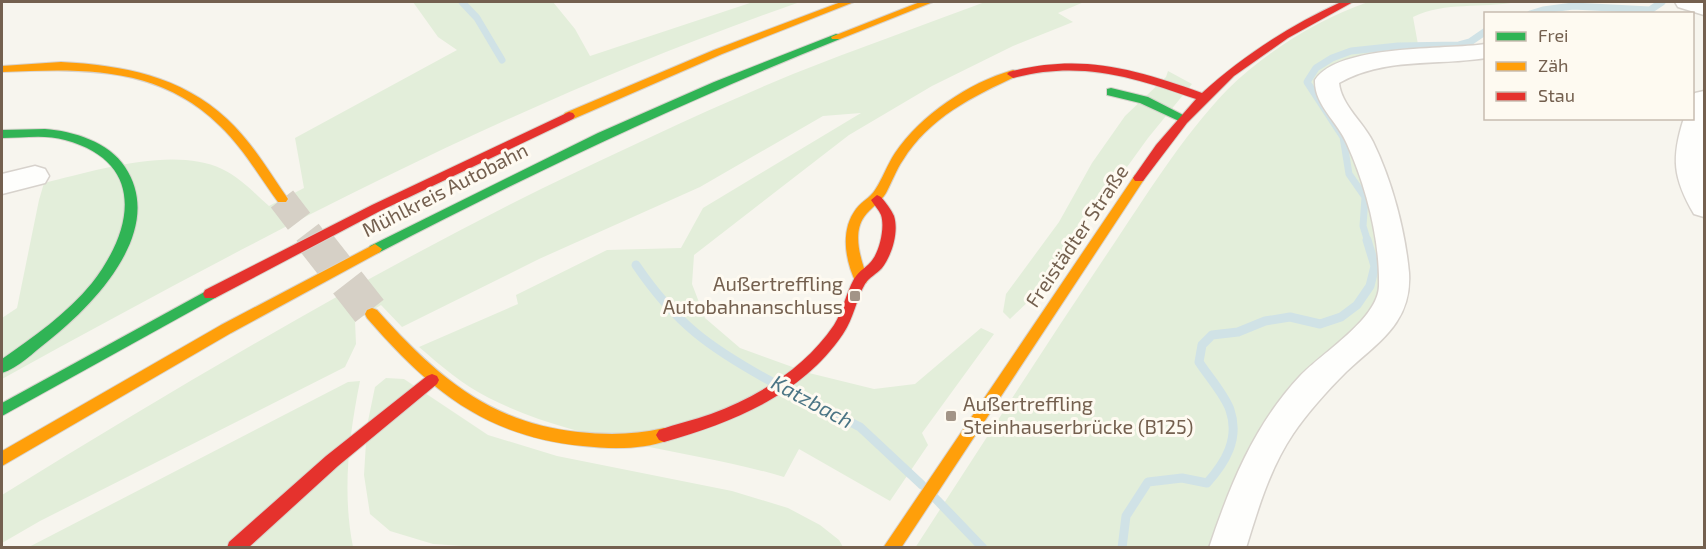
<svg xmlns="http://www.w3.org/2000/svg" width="1706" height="549" font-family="'Exo 2',sans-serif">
  <rect width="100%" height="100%" fill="#f7f5ee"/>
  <g fill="#e3eeda">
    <path d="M413 2H553L575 29 590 56 753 2H800C522 98 259 237 2 379V318L17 308 39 200 44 183C95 171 173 146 222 169 241 178 254 193 269 206L304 188 295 138 457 50 438 37Z"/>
    <path d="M985 2H1084L1058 13 1073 22 1013 46 932 86 849 135 694 255 692 284 705 318 740 348 809 373 874 389 915 384 981 328 994 334 922 433 928 445 890 501 799 449 784 477C687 448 580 444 489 398 463 385 441 366 419 347L518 304 516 295 607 250 681 248 703 208 861 113 823 116 700 187 539 259 402 327 381 305 355 321 356 344 345 367 40 521 2 543V495C177 387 356 281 541 189 624 149 708 109 793 74 856 49 921 26 985 2Z"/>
    <path d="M1368 2H1516C1481 9 1446 1 1413 17L1419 50 1323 73 1362 163 1385 289 1212 547 915 548C980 448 1043 349 1109 251 1146 196 1181 138 1227 90 1265 52 1317 20 1368 2Z"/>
    <path d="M1168 71 1192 84 1148 138 1033 297 1010 319 1003 312 1006 294 1059 222 1092 163 1125 116 1166 77Z"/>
    <path d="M386 378 404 379 488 435 557 456 732 491 788 508 820 525 839 540 843 547 492 548 433 544 390 531 370 514 364 475 367 426 375 387Z"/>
    <path d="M360 381C349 436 342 492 353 547L27 548 348 382Z"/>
  </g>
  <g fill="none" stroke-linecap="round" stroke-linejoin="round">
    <g stroke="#d0e2e6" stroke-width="7">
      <path d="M462 2 477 18 502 60"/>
      <path d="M1530 14 1543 10 1573 6 1650 10 1662 2"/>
      <path d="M1368 242 1363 226 1365 197 1349 174 1343 137 1307 82 1316 68 1332 58 1351 51 1398 46 1459 45 1470 42 1486 31"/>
    </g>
    <g stroke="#d0e2e6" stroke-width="9">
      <path d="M636 265C676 324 710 348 772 382"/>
      <path d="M787 390 860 427 922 485"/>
      <path d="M935 498 983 548"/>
      <path d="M1122 548 1126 516 1148 482 1182 478 1207 483C1225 463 1240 439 1230 410 1225 395 1208 376 1199 362L1202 345 1212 335 1238 332 1265 321 1290 317 1320 324 1341 317 1357 305 1370 286 1375 266 1367 240"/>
    </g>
    <path stroke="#d6d0c6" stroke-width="28" stroke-dasharray="28 14" stroke-linecap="butt" d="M282 199 315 242"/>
    <path stroke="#d6d0c6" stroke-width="36" stroke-dasharray="36 18" stroke-linecap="butt" d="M314 240 372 314"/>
    <g stroke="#d7d2cc" stroke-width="3">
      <g id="street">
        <path d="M1675 2H1704V15L1678 7Z"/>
        <path d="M1486 44V58C1436 66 1384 57 1339 83 1341 105 1364 123 1373 142 1392 181 1405 230 1409 273 1412 323 1378 342 1346 372 1327 391 1308 412 1293 434 1270 468 1258 509 1246 548H1209C1230 485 1254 425 1300 376 1323 352 1378 319 1379 286 1380 239 1366 186 1347 144 1338 122 1314 105 1315 80 1338 44 1445 50 1486 44Z"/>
        <path d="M1704 91V217L1694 214C1673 178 1671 158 1684 118H1692V97L1695 93Z"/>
        <path d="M35 166 45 169 49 176 45 183 2 194V174Z"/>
      </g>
    </g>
    <g stroke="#d7d2cc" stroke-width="2">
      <g id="fast">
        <path d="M836 34 840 35V39C682 102 530 174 380 252L375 254 368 249 370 246 598 133 714 82Z"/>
        <path d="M1111 88 1148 97 1189 118 1183 122 1179 121 1140 103 1107 95V89Z"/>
        <path d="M45 129C73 131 109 142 125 167 167 230 94 305 47 342 34 352 18 368 2 373V359C33 337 67 314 92 283 134 229 146 162 65 140 45 134 22 138 2 138V130Z"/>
        <path d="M210 289 215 290 217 294 215 298 2 416V403Z"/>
      </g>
    </g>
    <g stroke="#d7d2cc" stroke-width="2">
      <g id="slow">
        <path d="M841 2H854L722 54 573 119H565L563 116 565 113 714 50Z"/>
        <path d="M920 2H933L840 39H832L831 37Z"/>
        <path d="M61 62C122 65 181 76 227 119 251 141 268 170 286 196L288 199 286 202H278C259 176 243 148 220 126 158 65 82 69 2 72V66Z"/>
        <path d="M1013 70 1017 72V76C973 96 929 118 903 160 896 170 892 182 886 193 880 203 871 207 864 217 852 234 861 261 868 279L866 283H856C845 260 840 230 856 209 862 201 870 198 875 190 883 178 887 165 895 153 921 115 968 83 1013 70Z"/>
        <path d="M1139 174 1143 175 1145 178 1143 181 901 548H883L1135 175Z"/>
        <path d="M375 244 382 249 380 252 231 333 2 466V451L221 325Z"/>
        <path d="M372 308 377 310C434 374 489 423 578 432 607 435 635 435 664 428L669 430 672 435 669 440C642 450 611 449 583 446 484 436 430 390 367 318L365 314 367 310Z"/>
      </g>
    </g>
    <g stroke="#d7d2cc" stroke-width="2">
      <g id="jam">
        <path d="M1341 2H1353L1288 38 1234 76 1187 123 1143 181H1135L1133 178 1135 175 1156 145 1196 99C1133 77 1080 60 1013 78L1007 74 1009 72C1081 53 1134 69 1202 93 1244 55 1289 26 1341 2Z"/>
        <path d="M569 112 573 113 575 116 573 119 380 211 215 298H205L203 294 205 290 372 205Z"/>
        <path d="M877 195 881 197C886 203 891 209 894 216 899 232 892 255 882 268 877 274 869 277 865 284 856 299 854 318 843 334 802 395 733 422 664 442L659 440 656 435 659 430C676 424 694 420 711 414 759 396 805 368 834 325 843 311 846 293 854 279 859 270 868 267 873 259 880 249 885 227 881 215 879 210 874 205 871 200Z"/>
        <path d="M432 374 437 376 439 380 437 384 338 466 248 548H227L229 542 326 456 427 376Z"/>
      </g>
    </g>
    <use href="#street" fill="#fefefc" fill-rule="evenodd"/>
    <use href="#fast" fill="#30b455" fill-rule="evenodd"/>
    <use href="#slow" fill="#ff9f0a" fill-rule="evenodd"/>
    <use href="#jam" fill="#e5322d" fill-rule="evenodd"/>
  </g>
  <g fill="#a29487" stroke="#fefaf1" stroke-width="2">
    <rect x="849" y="290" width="12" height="12" rx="3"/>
    <rect x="945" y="410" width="12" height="12" rx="3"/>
  </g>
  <g text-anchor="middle" stroke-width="6" stroke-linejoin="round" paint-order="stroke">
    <g font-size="20" fill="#74604f" stroke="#fefaf1">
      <text transform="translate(445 190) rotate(-27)" y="7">Mühlkreis Autobahn</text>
      <text transform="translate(1077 236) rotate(-56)" y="7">Freistädter Straße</text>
    </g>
    <g font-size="20" fill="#74604f" stroke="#fefaf1" text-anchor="end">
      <text x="843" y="291">Außertreffling<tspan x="843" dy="23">Autobahnanschluss</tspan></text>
      <text x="963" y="411" text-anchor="start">Außertreffling<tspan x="963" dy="23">Steinhauserbrücke (B125)</tspan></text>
    </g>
    <g font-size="21" font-style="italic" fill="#4b7585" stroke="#fefaf1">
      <text transform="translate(812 402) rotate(28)" y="7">Katzbach</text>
    </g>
  </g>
  <rect width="1706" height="549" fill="none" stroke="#74604f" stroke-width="6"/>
  <rect x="1484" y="12" width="210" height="108" fill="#fefaf1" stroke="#c7bcb0" stroke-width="1.5"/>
  <rect x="1496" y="32" width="30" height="9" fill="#30b455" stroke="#c7bcb0" stroke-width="1.5"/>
  <text x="1538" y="42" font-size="18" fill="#74604f">Frei</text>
  <rect x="1496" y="62" width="30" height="9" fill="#ff9f0a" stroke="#c7bcb0" stroke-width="1.5"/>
  <text x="1538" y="72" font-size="18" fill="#74604f">Zäh</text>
  <rect x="1496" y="92" width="30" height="9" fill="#e5322d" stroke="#c7bcb0" stroke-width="1.5"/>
  <text x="1538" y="102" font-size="18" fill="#74604f">Stau</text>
</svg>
